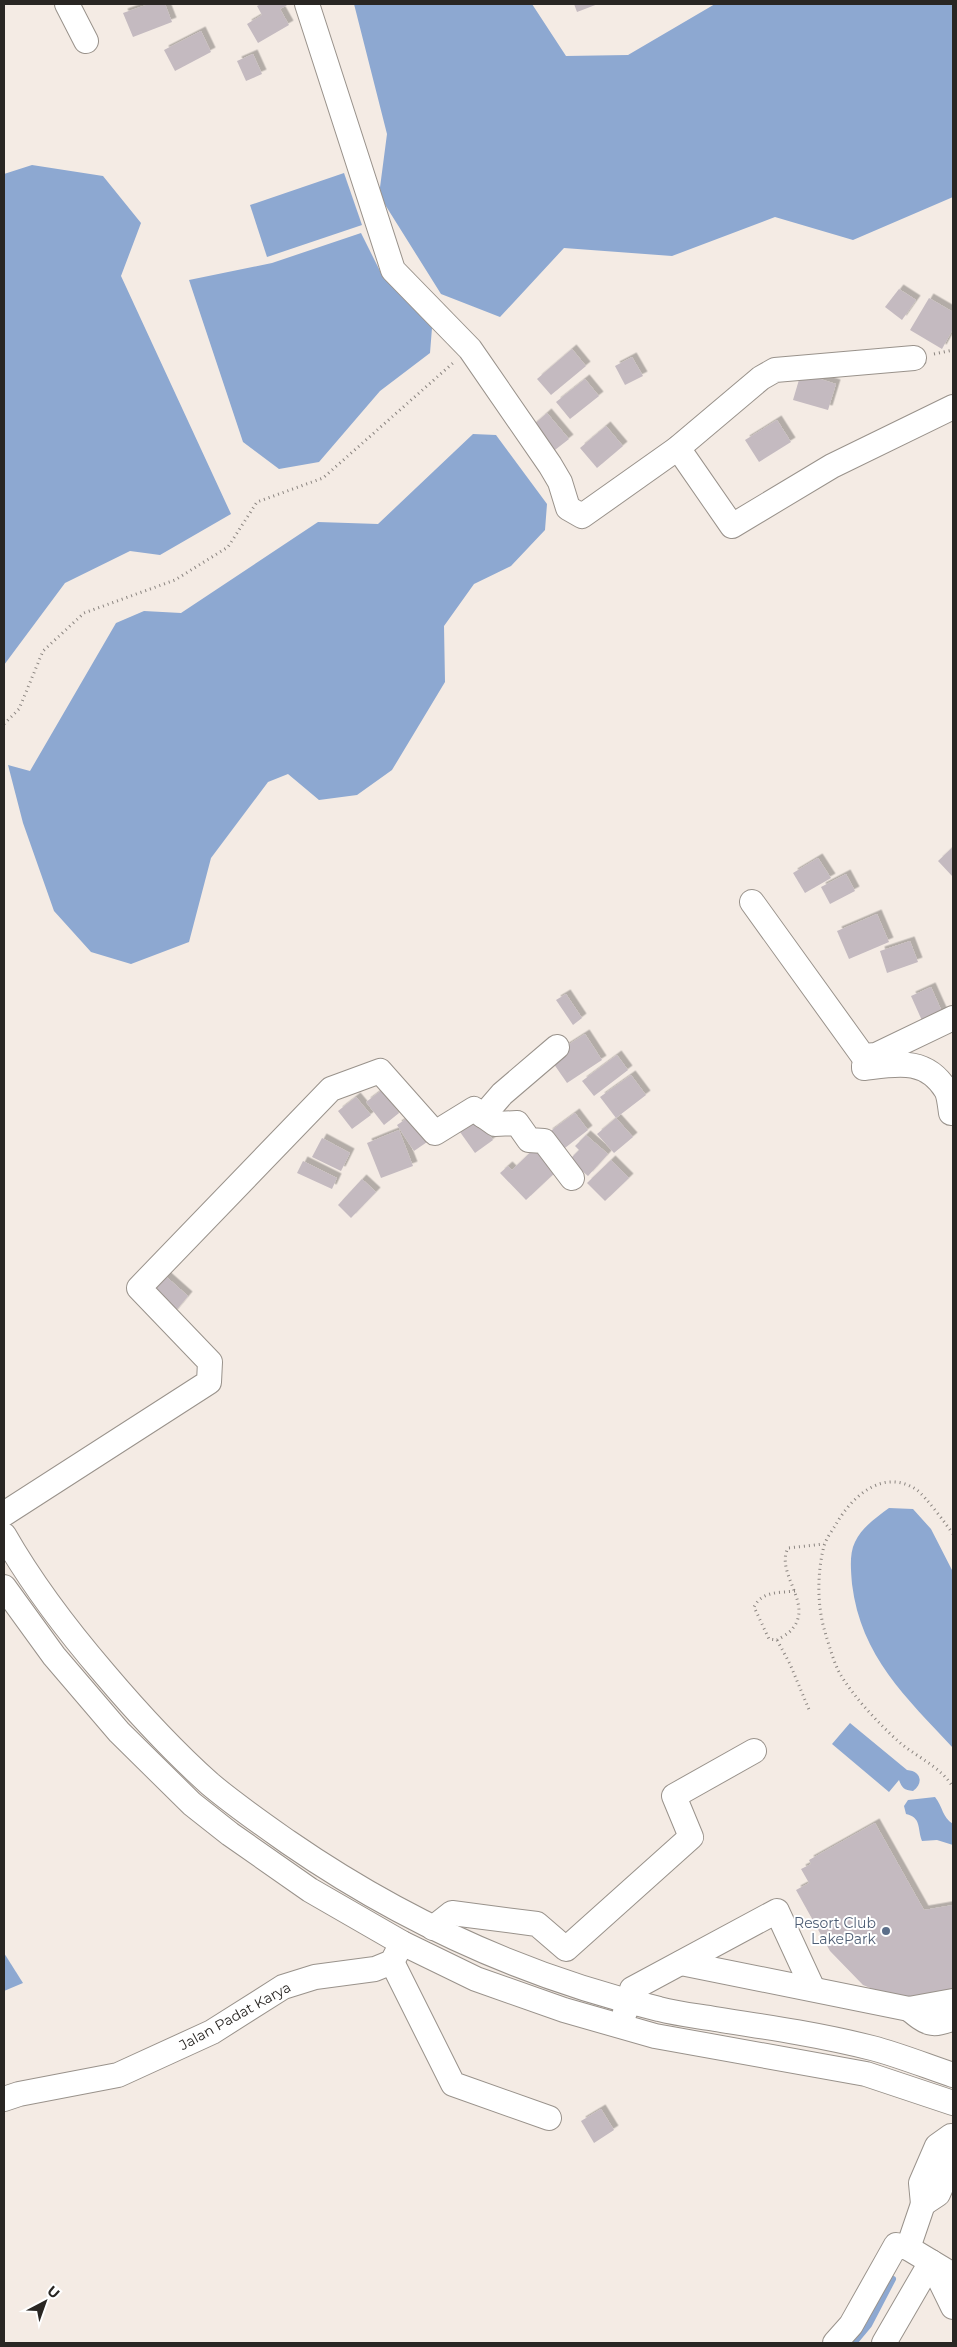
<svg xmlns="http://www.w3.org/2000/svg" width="957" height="2347" font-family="Montserrat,sans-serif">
  <defs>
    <filter id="shadow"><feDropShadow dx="4.5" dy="-4.5" stdDeviation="0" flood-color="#0004"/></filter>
  </defs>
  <rect width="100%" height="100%" fill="#f4ebe4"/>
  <g fill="#8da8d1">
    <path d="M354 4H532L566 56 628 55 715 4H953V197L853 240 775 217 672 256 564 248 500 317 441 294 379 195 387 134Z"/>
    <path d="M32 165 103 176 141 223 121 276 231 514 160 555 130 551 65 583 4 665V174Z"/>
    <path d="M344 173 362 225 267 257 250 205Z"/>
    <path d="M361 233 382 275 432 328 430 353 380 391 319 462 279 469 243 442 189 280 272 263Z"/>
    <path d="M473 434 496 435 547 504 545 530 511 566 474 584 444 626 445 682 392 770 357 795 319 800 288 774 268 782 211 858 189 942 131 964 91 952 54 911 23 823 8 765 30 771 116 623 144 611 181 613 318 522 378 524Z"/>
    <path d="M889 1508 913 1509 931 1529 953 1572V1748C906 1697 861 1657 852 1584 851 1571 849 1554 855 1542 862 1527 877 1517 889 1508Z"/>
    <path d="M850 1723 907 1770C921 1771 924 1783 913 1791 904 1790 902 1788 899 1780L889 1792 832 1744Z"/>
    <path d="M935 1797C943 1807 942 1817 953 1824V1845L937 1840 922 1841C917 1828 922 1818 906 1814L904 1806 908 1800Z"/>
    <path d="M4 1953 23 1983 4 1991Z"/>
  </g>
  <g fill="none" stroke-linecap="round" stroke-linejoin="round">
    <path stroke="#8da8d1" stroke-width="6" d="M854 2343 869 2325 893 2279"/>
  </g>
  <g fill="#c4bac0" filter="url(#shadow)">
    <path d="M149 4H165L172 22 133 37 123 13Z"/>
    <path d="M261 4H289L280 9 289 25 258 43 247 24 262 15 257 6Z"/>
    <path d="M574 4H598L577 12Z"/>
    <path d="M201 31 211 52 175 71 164 50Z"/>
    <path d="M253 54 262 74 246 81 237 61Z"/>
    <path d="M899 289 916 300 902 320 885 307Z"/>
    <path d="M929 298 953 312V329L942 349 910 330Z"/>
    <path d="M572 349 586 366 551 395 537 379Z"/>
    <path d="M632 357 643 376 625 385 615 366Z"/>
    <path d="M801 373 836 384 828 410 793 400Z"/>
    <path d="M585 379 599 396 570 419 556 402Z"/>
    <path d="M547 413 569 439 551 453 530 428Z"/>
    <path d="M777 420 791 442 759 462 745 440Z"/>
    <path d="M606 426 623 446 597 468 580 448Z"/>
    <path d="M953 847V877L938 861Z"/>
    <path d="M818 858 831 878 805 893 793 873Z"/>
    <path d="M846 874 855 891 830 904 821 887Z"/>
    <path d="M877 914 889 942 849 959 837 931Z"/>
    <path d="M910 941 918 962 887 973 880 951Z"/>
    <path d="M931 987 944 1016 924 1025 911 996Z"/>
    <path d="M566 994 582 1018 573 1025 556 1000Z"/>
    <path d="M585 1034 602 1060 567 1083 549 1057Z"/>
    <path d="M617 1055 628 1070 594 1096 582 1081Z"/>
    <path d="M631 1075 646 1095 616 1118 600 1097Z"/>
    <path d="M382 1090 399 1113 384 1125 366 1102Z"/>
    <path d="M356 1097 371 1115 352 1129 338 1111Z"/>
    <path d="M575 1113 588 1130 561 1151 548 1133Z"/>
    <path d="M412 1115 430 1140 414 1151 397 1125Z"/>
    <path d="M616 1118 633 1137 614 1153 597 1134Z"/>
    <path d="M477 1119 493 1140 475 1153 460 1132Z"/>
    <path d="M399 1130 413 1166 381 1178 367 1143Z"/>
    <path d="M586 1135 608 1154 588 1176 569 1160 579 1150 575 1146Z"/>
    <path d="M322 1138 350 1153 341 1171 312 1157Z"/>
    <path d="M538 1145 560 1168 526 1200 500 1173 508 1166 512 1170Z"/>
    <path d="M611 1160 629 1178 605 1201 587 1183Z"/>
    <path d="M303 1161 337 1178 332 1189 297 1173Z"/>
    <path d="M362 1179 376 1192 351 1218 338 1205Z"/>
    <path d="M161 1272 188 1296 173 1314 145 1290Z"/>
    <path d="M875 1823 924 1910 953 1905V1995L909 2000 887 1995 863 1985 830 1951 796 1890 809 1883 801 1869 811 1864 809 1860Z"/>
    <path d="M601 2109 614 2130 594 2143 581 2121Z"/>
  </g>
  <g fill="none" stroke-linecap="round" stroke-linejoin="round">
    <g stroke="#99928b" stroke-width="26">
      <g id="minor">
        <path d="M67 4 86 41"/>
        <path d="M307 4 393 270 470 349 550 465 560 482 568 508 582 516 678 448 761 378 775 370 914 358"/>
        <path d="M678 448 732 526 832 466 953 407"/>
        <path d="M752 902 863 1056 876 1055 953 1018"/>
        <path d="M864 1066V1068C896 1064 926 1057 946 1090 949 1095 950 1106 951 1113"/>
        <path d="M483 1116 502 1094 557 1047"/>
        <path d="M4 1514 209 1382 210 1362 139 1288 331 1089 380 1071 435 1133 474 1109 495 1124 517 1123 529 1140 544 1141 572 1178"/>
        <path d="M4 1535C32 1584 67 1630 104 1673 137 1712 172 1750 210 1784 235 1805 261 1823 288 1842 401 1920 525 1977 659 2009 678 2014 697 2016 715 2019 767 2027 821 2035 872 2048 899 2055 926 2066 953 2075"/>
        <path d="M4 1587 54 1656 119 1732 192 1804 230 1834 310 1890 402 1943 476 1979 564 2010 655 2036 866 2074 953 2103"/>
        <path d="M433 1928 452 1913 537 1924 566 1949 691 1837 674 1796 754 1751"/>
        <path d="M392 1962 453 2084 549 2118"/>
        <path d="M681 1963 909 2009 953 2001"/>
        <path d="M909 2009C926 2023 932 2028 953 2018"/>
        <path d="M625 2012 632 1989 777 1911 813 1989"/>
        <path d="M4 2099 19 2094 118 2075 212 2032 283 1987 315 1977 375 1969 392 1962 402 1943"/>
        <path d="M951 2136 937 2146 921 2183 923 2204 938 2194 953 2159"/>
        <path d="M908 2248 923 2204"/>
        <path d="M931 2262 953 2307"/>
        <path d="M835 2343 851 2325 896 2245 908 2248 953 2275"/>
        <path d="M884 2343 931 2262"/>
      </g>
    </g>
    <g stroke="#8b8580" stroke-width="3" stroke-dasharray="1 4" stroke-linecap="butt">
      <path d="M934 354 953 350"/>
      <path d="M4 724 19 709 43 651 84 613 175 580 228 547 257 502 323 478 453 363"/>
      <path d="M953 1534C946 1524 926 1497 917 1490 883 1467 851 1497 835 1526 831 1532 826 1539 824 1546 817 1573 817 1606 825 1632 829 1645 833 1660 839 1672 852 1695 878 1723 898 1741 916 1757 940 1766 953 1787"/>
      <path d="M795 1591C778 1593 762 1591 754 1607L769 1639 777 1640 790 1664 810 1712"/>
      <path d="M777 1640C782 1637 790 1633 793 1628 813 1603 775 1573 788 1548L824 1544"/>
    </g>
    <use href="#minor" stroke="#fff" stroke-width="24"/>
  </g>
  <circle fill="#5c6f8a" stroke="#fff" stroke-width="2" cx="886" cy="1931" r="5"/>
  <g text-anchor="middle" stroke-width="4" stroke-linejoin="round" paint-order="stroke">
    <g font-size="14" fill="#4e5e75" stroke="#fff" text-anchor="end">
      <text x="876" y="1928">Resort Club<tspan x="876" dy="16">LakePark</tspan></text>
    </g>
    <g font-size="14" fill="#292623" stroke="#fff">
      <text transform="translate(235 2016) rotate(-29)" y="5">Jalan Padat Karya</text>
    </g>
  </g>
  <rect width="957" height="2347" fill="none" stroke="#292623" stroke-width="10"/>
  <g transform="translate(45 2302) rotate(41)" stroke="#ffffff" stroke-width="4" paint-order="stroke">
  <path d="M0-4L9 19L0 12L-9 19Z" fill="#292623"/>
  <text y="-8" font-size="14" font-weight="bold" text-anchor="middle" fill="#292623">U</text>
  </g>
</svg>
